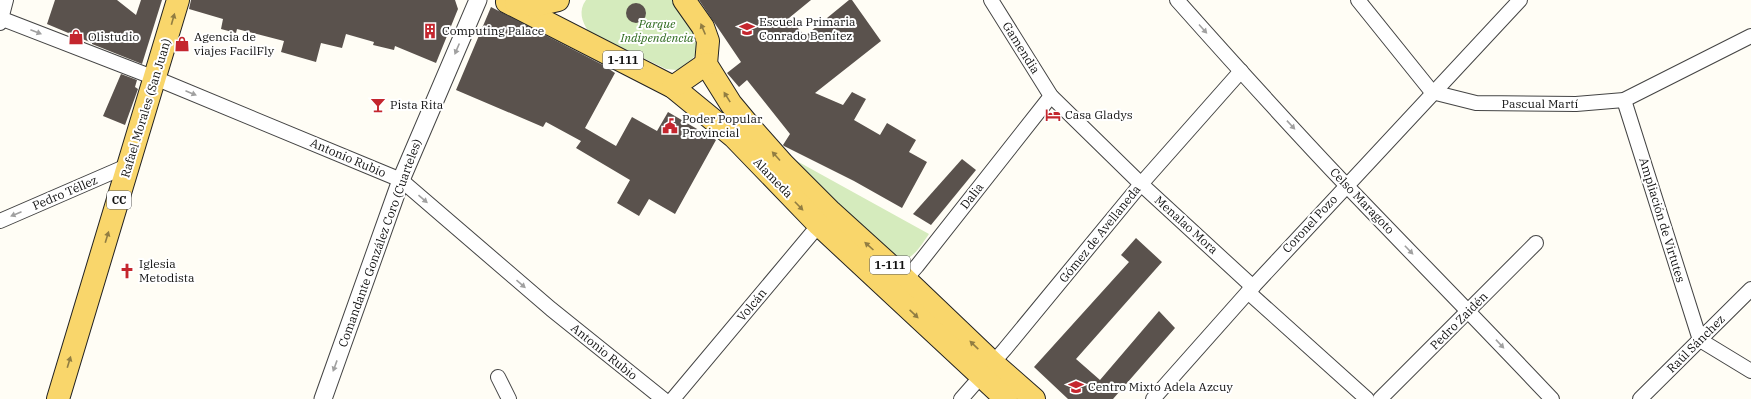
<svg xmlns="http://www.w3.org/2000/svg" width="1751" height="399" font-family="'IBM Plex Serif',serif">
  <rect width="100%" height="100%" fill="#fffdf5"/>
  <g fill="#d5ebbd">
    <path d="M586 0H674L701 42C698 57 689 62 677 70L666 69 588 31C582 21 578 11 586 0Z"/>
    <path d="M795 160 929 234C917 251 914 259 893 263Z"/>
  </g>
  <g fill="#5a524d">
    <path d="M55 0H117L136 15 141 0H162L142 64 92 44V43L47 24Z"/>
    <path d="M191 0H455L458 9 436 63 395 46 394 50 373 45 374 42 346 34 342 48 321 43 316 62 281 52 284 41 237 29 236 33 221 29 223 19 189 9Z"/>
    <path d="M699 0H811L789 18 805 36 849 0H852L881 41 815 93 843 105 852 92 866 99 854 120 880 135 887 123 916 140 909 152 927 162 902 208 854 181 784 146 783 145 790 134 747 80 739 87 727 73 741 62Z"/>
    <circle cx="636" cy="13" r="10"/>
    <path d="M491 7 603 65 615 73 585 128 616 146 632 117 657 131 668 112 716 140 675 214 649 199 639 216 617 203 630 180 576 148 581 141 546 122 543 127 456 90Z"/>
    <path d="M121 74 137 80 135 87 138 89 125 125 103 116Z"/>
    <path d="M962 159 976 170 931 225 913 214Z"/>
    <path d="M1136 238 1162 262 1076 359 1100 380 1159 311 1175 328 1113 399H1068L1034 367 1129 262 1121 255Z"/>
  </g>
  <g fill="none" stroke-linecap="round" stroke-linejoin="round">
    <g stroke="#444" stroke-width="16">
      <g id="minor">
        <path d="M991 0 1051 96 1141 184 1253 287"/>
        <path d="M1177 0C1233 63 1289 125 1346 185 1415 257 1484 327 1552 399"/>
        <path d="M1358 0 1432 92 1476 103 1576 104 1624 100 1751 36"/>
        <path d="M0 18 155 78 401 180 551 309 663 399"/>
        <path d="M0 23 6 0"/>
        <path d="M1624 100 1700 340 1751 371"/>
        <path d="M0 221 129 165"/>
        <path d="M900 285 917 266 1051 96"/>
        <path d="M1248 292 1367 399"/>
        <path d="M498 377 509 399"/>
        <path d="M673 399 823 220"/>
        <path d="M961 399 1005 349 1141 184 1241 71"/>
        <path d="M1153 399 1248 292 1520 0"/>
        <path d="M1380 399 1536 243"/>
        <path d="M1640 399 1751 289"/>
      </g>
    </g>
    <g stroke="#444" stroke-width="19">
      <path id="tertiary" d="M323 399 401 180 478 0"/>
    </g>
    <g stroke="#222" stroke-width="24">
      <g id="primary">
        <path d="M684 0 703 27 708 41 706 64 731 104 751 128 783 164 831 212 905 279 993 363 1034 399"/>
        <path d="M507 2 673 87 734 137 819 225 1006 399"/>
        <path d="M516 3 537 5 558 0"/>
        <path d="M673 87 706 64"/>
        <path d="M58 399 178 0"/>
      </g>
    </g>
    <use href="#minor" stroke="#fff" stroke-width="14"/>
    <use href="#tertiary" stroke="#fff" stroke-width="17"/>
    <use href="#primary" stroke="#f9d66b" stroke-width="22"/>
  </g>
  <defs><path id="oneway-solid" d="M-6-.8H1V-3.2L6.5 0L1 3.2V.8H-6Z"/></defs>
  <g fill="#917d42">
    <use href="#oneway-solid" transform="translate(173 19) rotate(-74)"/>
    <use href="#oneway-solid" transform="translate(703 29) rotate(-113)"/>
    <use href="#oneway-solid" transform="translate(727 97) rotate(-122)"/>
    <use href="#oneway-solid" transform="translate(776 156) rotate(-132)"/>
    <use href="#oneway-solid" transform="translate(799 206) rotate(46)"/>
    <use href="#oneway-solid" transform="translate(107 237) rotate(-73)"/>
    <use href="#oneway-solid" transform="translate(869 246) rotate(-138)"/>
    <use href="#oneway-solid" transform="translate(914 314) rotate(43)"/>
    <use href="#oneway-solid" transform="translate(974 345) rotate(-136)"/>
    <use href="#oneway-solid" transform="translate(69 362) rotate(-73)"/>
  </g>
  <g fill="#a0a0a0">
    <use href="#oneway-solid" transform="translate(1203 29) rotate(48)"/>
    <use href="#oneway-solid" transform="translate(36 32) rotate(21)"/>
    <use href="#oneway-solid" transform="translate(457 49) rotate(113)"/>
    <use href="#oneway-solid" transform="translate(191 93) rotate(23)"/>
    <use href="#oneway-solid" transform="translate(1291 125) rotate(47)"/>
    <use href="#oneway-solid" transform="translate(423 199) rotate(41)"/>
    <use href="#oneway-solid" transform="translate(16 214) rotate(157)"/>
    <use href="#oneway-solid" transform="translate(1409 250) rotate(46)"/>
    <use href="#oneway-solid" transform="translate(521 284) rotate(41)"/>
    <use href="#oneway-solid" transform="translate(1500 344) rotate(47)"/>
    <use href="#oneway-solid" transform="translate(335 366) rotate(110)"/>
  </g>
  <defs>
    <g id="school-bare" transform="scale(1.2)"><path d="M0-5L7-2L0 1L-7-2ZM-4 1L0 2.5L4 1V4Q0 6-4 4Z" fill="#c4262e" stroke="#fff" stroke-width="2.5" paint-order="stroke"/></g>
    <g id="building-bare" transform="scale(1.2)"><path d="M-4-6H4V6H1V3H-1V6H-4ZM-2.5-4.3h1.7v1.8h-1.7ZM.8-4.3h1.7v1.8H.8ZM-2.5-1h1.7V.8h-1.7ZM.8-1h1.7V.8H.8Z" fill="#c4262e" stroke="#fff" stroke-width="2.5" paint-order="stroke"/></g>
    <g id="shop-bare" transform="scale(1.2)"><path d="M-5-2.5h2.3a2.7 3.5 0 0 1 5.4 0H5L5.5 6h-11ZM-1.5-2.5h3a1.5 2.3 0 0 0-3 0Z" fill="#c4262e" stroke="#fff" stroke-width="2.5" paint-order="stroke"/></g>
    <g id="bar-bare" transform="scale(1.2)"><path d="M-6-5H6L.8 .8V4.5H3.5V6h-7V4.5H-.8V.8Z" fill="#c4262e" stroke="#fff" stroke-width="2.5" paint-order="stroke"/></g>
    <g id="hotel-bare" transform="scale(1.2)"><path d="M-6-4.5h1.5V1H6V5H4.5V3h-9V5H-6ZM-4 0a1.8 1.8 0 1 1 3.6 0ZM.5 0V-2.5h3Q6-2.5 6 0Z" fill="#c4262e" stroke="#fff" stroke-width="2.5" paint-order="stroke"/></g>
    <g id="civic-bare" transform="scale(1.2)"><path d="M-.6-6.5H3V-4.5H.6V-3L4-1V1h2V6H-6V1h2V-1L-.6-3ZM-1.2 2.5V6h2.4V2.5Z" fill="#c4262e" stroke="#fff" stroke-width="2.5" paint-order="stroke"/></g>
    <g id="church-bare" transform="scale(1.2)"><path d="M-1.2-6h2.4v3.5h3.3v2.4h-3.3V6h-2.4V-.1h-3.3v-2.4h3.3Z" fill="#c4262e" stroke="#fff" stroke-width="2.5" paint-order="stroke"/></g>
  </defs>
  <g fill-rule="evenodd">
    <use href="#school-bare" x="747" y="29"/>
    <use href="#building-bare" x="430" y="31"/>
    <use href="#shop-bare" x="76" y="37"/>
    <use href="#shop-bare" x="182" y="44"/>
    <use href="#bar-bare" x="378" y="105"/>
    <use href="#hotel-bare" x="1053" y="115"/>
    <use href="#civic-bare" x="670" y="126"/>
    <use href="#church-bare" x="127" y="271"/>
    <use href="#school-bare" x="1076" y="387"/>
  </g>
  <g text-anchor="middle" stroke-width="4" stroke-linejoin="round" paint-order="stroke">
    <g fill="#fff" stroke="#585858" stroke-width="1">
      <rect x="603" y="51" width="40" height="18" rx="3"/>
      <rect x="107" y="191" width="24" height="18" rx="3"/>
      <rect x="870" y="256" width="40" height="18" rx="3"/>
    </g>
    <g font-size="11" font-weight="bold" fill="#111">
      <text x="623" y="64">1-111</text>
      <text x="119" y="204">CC</text>
      <text x="890" y="269">1-111</text>
    </g>
    <g font-size="12" fill="#111" stroke="#fff" text-anchor="start">
      <text x="759" y="26">Escuela Primaria<tspan x="759" dy="14">Conrado Benítez</tspan></text>
      <text x="442" y="35">Computing Palace</text>
      <text x="88" y="41">Olistudio</text>
      <text x="194" y="41">Agencia de<tspan x="194" dy="14">viajes FacilFly</tspan></text>
      <text x="390" y="109">Pista Rita</text>
      <text x="1065" y="119">Casa Gladys</text>
      <text x="682" y="123">Poder Popular<tspan x="682" dy="14">Provincial</tspan></text>
      <text x="139" y="268">Iglesia<tspan x="139" dy="14">Metodista</tspan></text>
      <text x="1088" y="391">Centro Mixto Adela Azcuy</text>
    </g>
    <g font-size="12" font-style="italic" fill="#2f6b1f" stroke="#fff">
      <text x="657" y="28">Parque<tspan x="657" dy="14">Indipendencia</tspan></text>
    </g>
    <g font-size="12" fill="#111" stroke="#fff">
      <text transform="translate(1021 48) rotate(58)" y="4">Gamendia</text>
      <text x="1540" y="108">Pascual Martí</text>
      <text transform="translate(146 108) rotate(-73)" y="4">Rafael Morales (San Juan)</text>
      <text transform="translate(348 158) rotate(23)" y="4">Antonio Rubio</text>
      <text transform="translate(773 178) rotate(46)" y="4">Alameda</text>
      <text transform="translate(65 193) rotate(-23)" y="4">Pedro Téllez</text>
      <text transform="translate(972 196) rotate(-52)" y="4">Dalia</text>
      <text transform="translate(1362 201) rotate(46)" y="4">Celso Maragoto</text>
      <text transform="translate(1662 220) rotate(73)" y="4">Ampliación de Virtutes</text>
      <text transform="translate(1310 224) rotate(-47)" y="4">Coronel Pozo</text>
      <text transform="translate(1186 225) rotate(42)" y="4">Menalao Mora</text>
      <text transform="translate(1100 234) rotate(-51)" y="4">Gómez de Avellaneda</text>
      <text transform="translate(380 243) rotate(-70)" y="4">Comandante González Coro (Cuarteles)</text>
      <text transform="translate(752 305) rotate(-50)" y="4">Volcán</text>
      <text transform="translate(1459 321) rotate(-45)" y="4">Pedro Zaidén</text>
      <text transform="translate(1696 344) rotate(-45)" y="4">Raúl Sánchez</text>
      <text transform="translate(604 352) rotate(39)" y="4">Antonio Rubio</text>
    </g>
  </g>
</svg>
